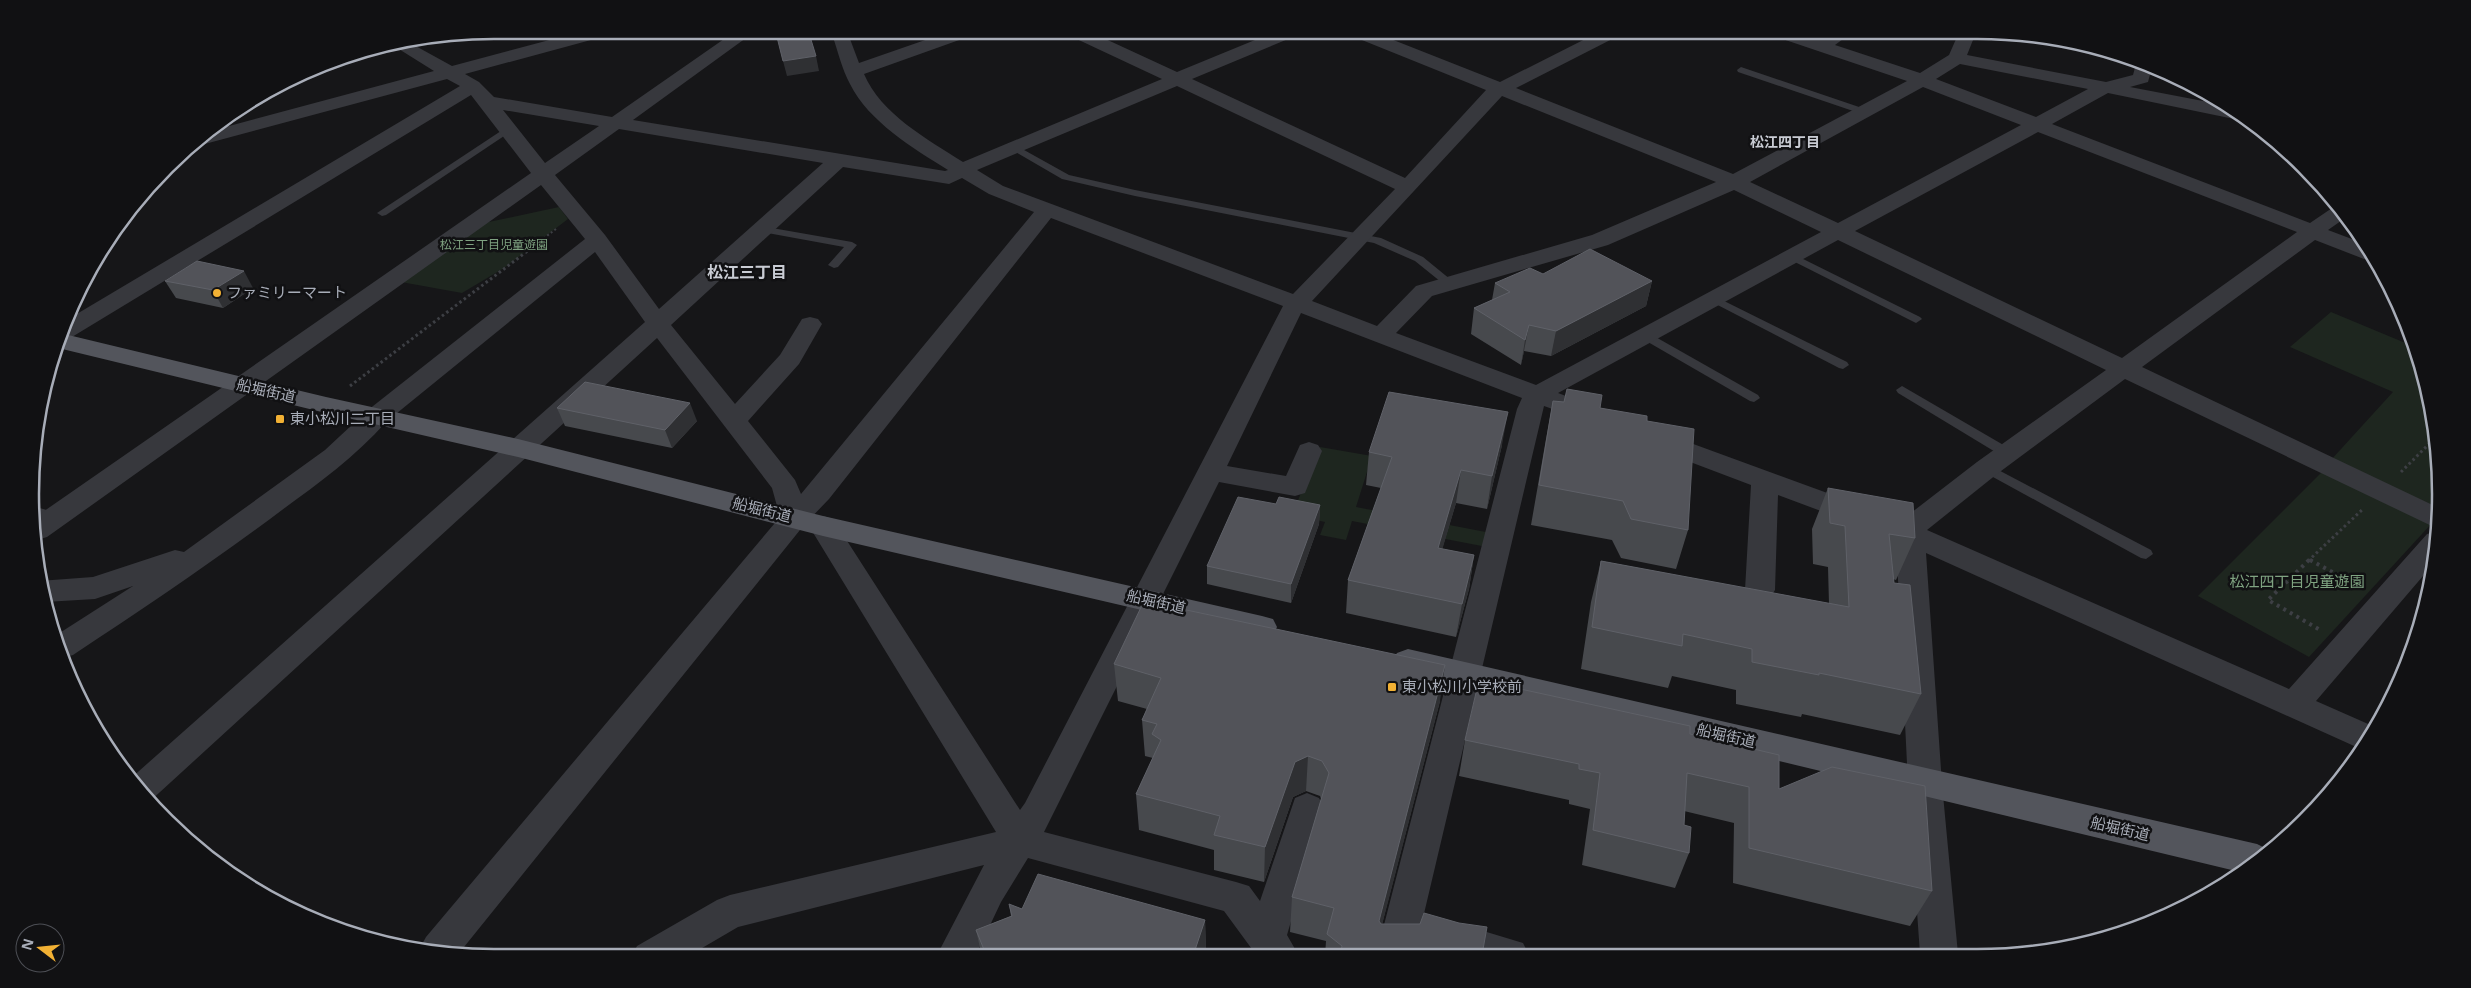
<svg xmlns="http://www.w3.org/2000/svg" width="2471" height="988" font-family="'Open Sans','Noto Sans JP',sans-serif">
  <rect width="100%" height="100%" fill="#161618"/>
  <g fill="#1e261f">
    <path d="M559 207 568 219 504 268 462 293 401 282 484 223Z"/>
    <path d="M2331 312 2415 347C2434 398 2440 454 2439 508L2331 460 2393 392 2290 347Z"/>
    <path d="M1320 447 1372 456 1356 507 1491 533 1487 547 1352 521 1346 540 1320 535 1325 522 1292 515Z"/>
    <path d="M2323 471 2433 522 2309 657 2198 596Z"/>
  </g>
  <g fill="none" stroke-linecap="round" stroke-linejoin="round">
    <path stroke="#3d3f44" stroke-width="2" stroke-dasharray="2 2.5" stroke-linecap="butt" d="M540 241 556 229"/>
    <g stroke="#3d3f44" stroke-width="3" stroke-dasharray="2.5 3" stroke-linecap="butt">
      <path d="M350 386 542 240"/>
      <path d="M2401 472 2436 437"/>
      <path d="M2310 560 2313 561"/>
      <path d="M2308 561 2363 509"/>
    </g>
    <g stroke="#3d3f44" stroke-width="4" stroke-dasharray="3 4.5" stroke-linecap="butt">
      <path d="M2309 560 2268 600 2320 630"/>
      <path d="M2310 560 2360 587"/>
    </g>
    <g fill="#37383d" fill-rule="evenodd">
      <path d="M1741 67 1865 109 1867 111 1859 113 1738 72 1737 70Z"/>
      <path d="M507 127 512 130 510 132 386 215 382 216 377 213Z"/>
      <path d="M1015 145 1069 175 1135 190 1381 238 1423 257 1456 284 1450 287 1446 286 1415 261 1374 243 1135 196 1062 179 1012 150 1010 148Z"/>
      <path d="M761 226 852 242 857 245 838 267 834 268 828 265 844 247 757 231V227Z"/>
      <path d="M1791 253 1920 317 1922 319 1916 323 1912 321 1787 258 1785 256Z"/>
      <path d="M1712 295 1847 362 1849 365 1843 369 1839 368 1708 300V296Z"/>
      <path d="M1645 331 1758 395 1760 398 1754 402 1750 401 1641 338 1639 335 1641 332Z"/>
      <path d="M1902 386 2012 450 2014 453 2012 456H2002L1898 393 1896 390Z"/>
      <path d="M1987 464 2151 550 2153 554 2146 559 2141 558 1982 471 1980 468 1982 465Z"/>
      <path d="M36 507 61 514 63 517 56 522 37 517Z"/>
    </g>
    <g fill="#37383d" fill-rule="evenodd">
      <path d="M587 30H616L613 34 465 74 479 82 494 97 612 117 737 30H757L633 120 945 171 948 170C913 148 869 122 850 84 842 69 838 52 833 37L827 30 847 31 859 63 954 30H979L976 34 864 74C881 114 927 139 963 162L1162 79 1066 34 1063 30H1086L1177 72 1279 30H1303L1300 34 1192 79 1405 178 1486 90 1347 34 1344 30H1368L1500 82 1603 30H1625L1622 34 1516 88 1733 174 1907 81 1768 34 1765 30H1791L1819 40 1834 30H1855L1835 45 1920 73 1949 55 1960 30H1977L1967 55 2106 82 2133 75 2137 60 2152 67 2148 82 2130 87 2229 106 2245 118 2239 120 2108 93 2052 124 2310 223 2338 204 2348 216 2328 230 2365 244 2375 260 2364 259 2315 240 2142 367 2439 508 2438 529 2125 379 1997 474 1927 530 2289 689 2427 534 2437 531 2435 562 2316 701 2375 727 2363 750 1926 553 1942 784 1958 954H1920L1908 784 1896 539 1778 495 1775 590 1770 598 1760 601 1750 598 1745 590 1751 485 1648 446 1644 440 1648 434 1657 432 1666 434 1904 521 1907 516 1977 462 2106 370 1838 240 1558 393 1598 408 1602 414 1598 420 1589 422 1544 406 1414 956H1376L1517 409 1522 398 1301 313 1227 466 1286 476 1300 445 1309 442 1318 445 1322 451 1305 493 1295 496 1219 482 1044 832 1236 882 1249 886 1260 901 1295 798 1307 793 1319 798 1324 808 1287 935 1299 956H1257L1224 911 1028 858 1001 902 975 957H936L984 865 738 927 685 958H631L637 946 717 900 730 895 996 832 809 526 813 519 823 516 833 519 1020 810 1025 803 1283 306 1051 218 829 499 804 525 460 952 421 946 426 937 780 517 772 488 657 338 148 803 130 779 645 322 595 252 386 422C356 456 319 483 282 510 214 561 144 608 73 655L66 657 58 634 133 586 95 599 45 602 39 581 93 577 175 550 184 552 325 450 368 410 585 239 541 185 47 537 37 540V516L531 173 471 95 67 340 56 341 65 321 460 86 447 79 201 145H188L207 132 434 71 394 46 412 44 452 66ZM1960 64 2088 89 2036 117 1936 79ZM1177 86 1395 189 1293 294 1003 186 977 170ZM1923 87 2021 125 1838 223 1750 182ZM1502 96 1716 182 1592 235 1416 286 1377 326 1312 301ZM503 110 599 126 545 163ZM619 129 823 163 659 309 605 235 555 175ZM2038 132 2297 232 2122 358 1855 231ZM843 167 949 184 962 178 989 194 1034 212 801 494 795 480 748 421 799 364 822 324 818 319 810 317 802 319 780 355 735 404 671 325ZM1734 190 1821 232 1536 385 1396 333 1432 296 1608 245Z"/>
      <path d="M1447 920 1523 943 1529 955 1452 956 1434 949 1428 937 1434 925Z"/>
    </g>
    <g fill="#53555c" fill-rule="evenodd">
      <path d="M60 333 326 397 518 439 823 516 1262 616 1273 619 1277 627 1273 635 1262 638 823 536 518 457 326 413 54 347Z"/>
      <path d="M1408 649 2257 844 2271 851 2240 872 1397 669 1392 661 1397 653Z"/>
    </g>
  </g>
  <g fill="#47494d">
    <path d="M1543 274 1652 281 1646 306 1551 356 1524 351 1521 365 1471 334 1474 308 1492 300 1495 283Z"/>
    <path d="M165 281 253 288 223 308 176 298Z"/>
    <path d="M1553 401 1600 408 1647 421 1688 530 1676 569 1621 558 1612 540 1531 525 1546 439Z"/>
    <path d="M557 408 697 421 672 448 565 426Z"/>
    <path d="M1502 445 1487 509 1456 503 1442 549 1474 555 1469 589 1456 637 1346 613 1348 580 1381 488 1366 485 1369 452Z"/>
    <path d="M1828 488 1915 538 1896 580 1893 579 1921 694 1900 735 1802 714 1801 717 1736 704V690L1672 676 1668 688 1581 669 1591 602 1601 561 1829 604 1828 567 1813 564 1812 529Z"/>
    <path d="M1276 504 1320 505 1319 524 1291 603 1207 584V566Z"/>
    <path d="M1114 664 1440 701 1382 924 1482 955 1325 956 1326 941 1290 932 1292 897 1321 799 1320 796 1306 791 1293 797 1264 882 1214 870V850L1139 830 1136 794 1153 758 1145 756 1142 720 1147 709 1118 701Z"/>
    <path d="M1690 734 1779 789 1932 891 1910 926 1733 883 1734 823 1684 811V825L1689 853 1675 888 1582 865 1590 809 1569 804V800L1459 776 1465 740Z"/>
    <path d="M1009 904 1022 909 1205 920 1206 952 1204 956 982 957 976 930 1011 916Z"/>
  </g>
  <g fill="#2f3033">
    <path d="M816 56 819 71 787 76 783 61Z"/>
    <path d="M244 271 253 288 223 308 213 290Z"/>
    <path d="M1652 281 1646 306 1551 356 1556 331Z"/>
    <path d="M1529 325 1524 351 1521 365 1525 340Z"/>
    <path d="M690 403 697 421 672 448 665 430Z"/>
    <path d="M1508 412 1502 445 1487 509 1492 476Z"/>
    <path d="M1461 470 1456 503 1433 581 1438 548Z"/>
    <path d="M1320 505 1319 524 1291 603V584Z"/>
    <path d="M1474 555 1469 589 1456 637 1462 604Z"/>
    <path d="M1445 665 1440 701 1374 956 1379 921Z"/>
    <path d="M1308 756 1306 791 1293 797 1264 882 1265 847 1295 762Z"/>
    <path d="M1205 920 1206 952 1204 956H1193Z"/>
  </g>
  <g fill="#525359" stroke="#5f6168">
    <path d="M801 30H808L816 56 783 61 776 33Z"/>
    <path d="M1590 249 1652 281 1556 331 1529 325 1525 340 1474 308 1510 292 1495 283 1530 268 1543 274Z"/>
    <path d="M197 261 244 271 213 290 165 281Z"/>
    <path d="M585 382 690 403 665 430 557 408Z"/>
    <path d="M1567 389 1602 395 1600 408 1647 416V421L1694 429 1688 530 1631 519 1623 501 1539 485 1553 401 1564 402Z"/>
    <path d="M1389 392 1508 412 1492 476 1461 470 1438 548 1474 555 1462 604 1348 580 1392 457 1369 452Z"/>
    <path d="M1828 488 1913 503 1915 538 1889 534 1894 583 1910 585 1921 694 1819 673V675L1752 662V649L1683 634 1682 646 1592 627 1601 561 1849 607 1845 526 1830 523Z"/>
    <path d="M1238 497 1276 504 1279 497 1320 505 1291 584 1207 566Z"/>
    <path d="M1144 601 1445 665 1379 921 1381 924H1420L1424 913 1459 923 1487 927 1482 955 1340 956 1342 946 1327 934 1334 908 1292 897 1329 773 1322 761 1308 756 1295 762 1265 847 1214 835 1220 816 1136 794 1161 740 1152 734 1157 724 1142 720 1161 678 1114 664Z"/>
    <path d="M1479 680 1690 726V734L1779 755V789L1832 767 1925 786 1932 891 1749 848V787L1687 773 1684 825 1691 827 1689 853 1593 830 1600 773 1579 769V764L1465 740Z"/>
    <path d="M1038 874 1205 920 1193 956 987 957 976 930 1012 916 1009 904 1022 909Z"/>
  </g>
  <g fill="#f2b134" stroke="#111113" stroke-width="2">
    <circle cx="217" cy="293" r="5"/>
    <rect x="275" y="414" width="10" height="10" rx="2.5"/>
    <rect x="1387" y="682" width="10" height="10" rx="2.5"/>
  </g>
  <g text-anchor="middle" stroke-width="5" stroke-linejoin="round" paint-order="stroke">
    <g font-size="12" fill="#7fa381" stroke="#111113">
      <text x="494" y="249">松江三丁目児童遊園</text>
    </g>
    <g font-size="14" font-weight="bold" fill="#c9ccd4" stroke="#111113">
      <text x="1785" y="147">松江四丁目</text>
    </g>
    <g font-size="15" fill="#a8adb8" stroke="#111113" text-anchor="start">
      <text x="227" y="298">ファミリーマート</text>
      <text x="290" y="424">東小松川二丁目</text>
      <text x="1402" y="692">東小松川小学校前</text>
    </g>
    <g font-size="15" fill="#a8adb8" stroke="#111113">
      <text transform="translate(266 391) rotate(13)" y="5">船堀街道</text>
      <text transform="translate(762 510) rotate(14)" y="5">船堀街道</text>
      <text transform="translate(1156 602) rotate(13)" y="5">船堀街道</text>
      <text transform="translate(1726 736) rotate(13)" y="5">船堀街道</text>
      <text transform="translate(2120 829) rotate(13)" y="5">船堀街道</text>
    </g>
    <g font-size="15" fill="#7fa381" stroke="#111113">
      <text x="2297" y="587">松江四丁目児童遊園</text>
    </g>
    <g font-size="16" font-weight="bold" fill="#c9ccd4" stroke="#111113">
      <text x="747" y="278">松江三丁目</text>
    </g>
  </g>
  <path d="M0 0H2471V988H0ZM494 39H1977A455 455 0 0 1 2432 494V494A455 455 0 0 1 1977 949H494A455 455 0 0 1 39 494V494A455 455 0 0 1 494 39Z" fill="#111113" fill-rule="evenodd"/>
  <path fill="none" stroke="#a8adb8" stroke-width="2.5" d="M494 39H1977A455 455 0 0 1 2432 494V494A455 455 0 0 1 1977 949H494A455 455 0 0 1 39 494V494A455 455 0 0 1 494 39Z"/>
  <g transform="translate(40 948) rotate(286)"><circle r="24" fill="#111113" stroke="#4d4f55"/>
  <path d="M0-4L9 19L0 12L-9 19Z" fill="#f2b134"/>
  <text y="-8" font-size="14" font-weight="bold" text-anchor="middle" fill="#a8adb8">N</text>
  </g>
</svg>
